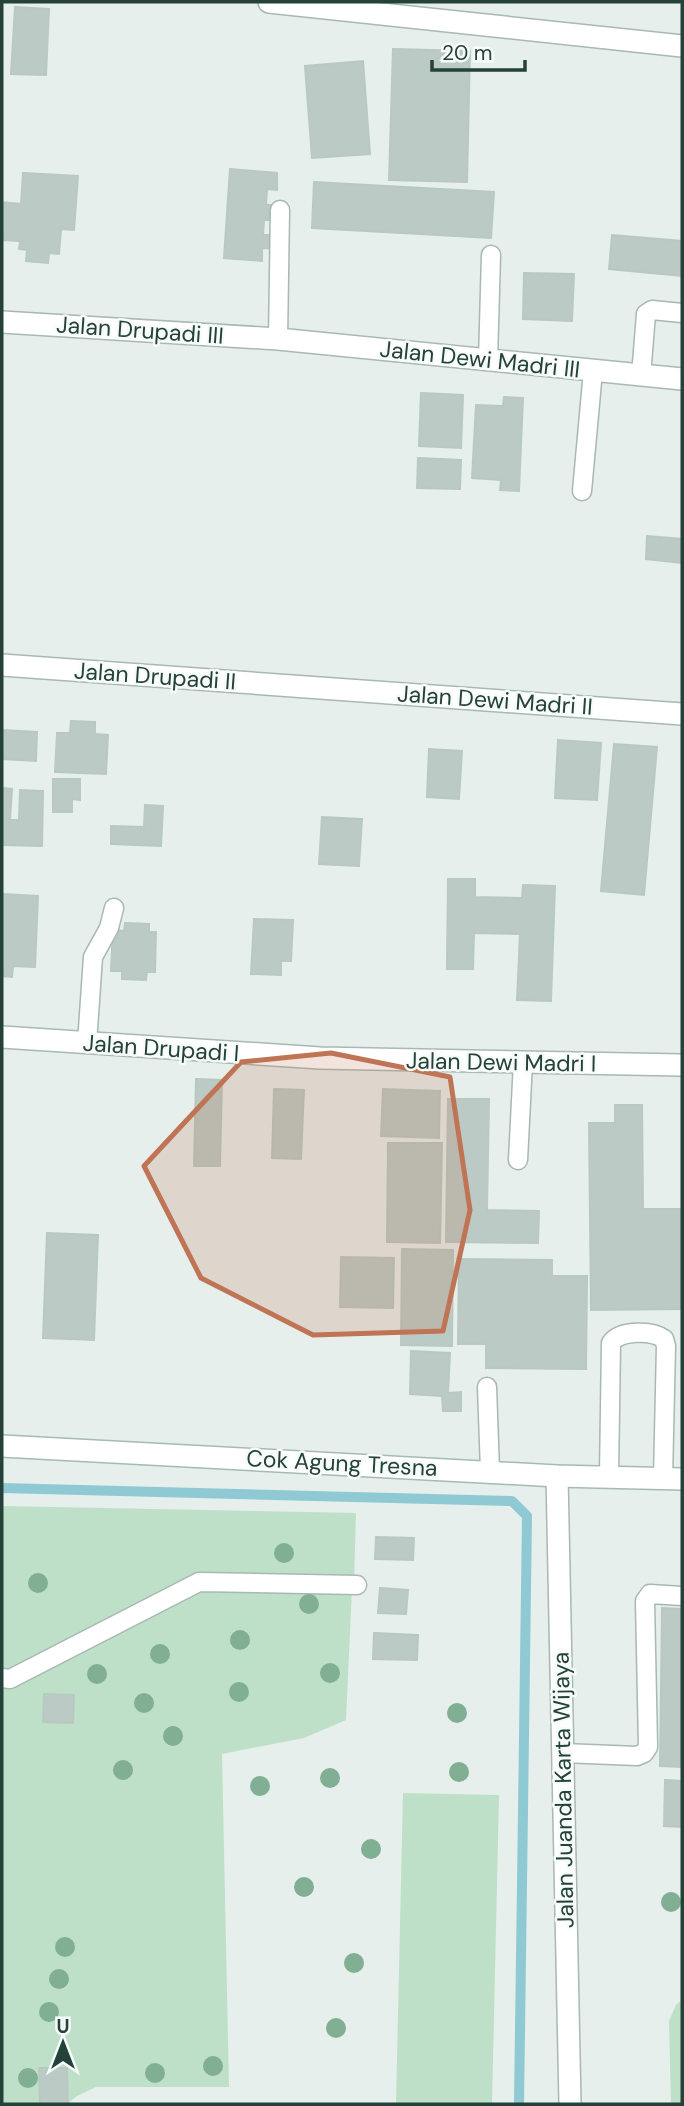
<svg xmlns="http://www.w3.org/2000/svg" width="684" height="2106" font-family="'DM Sans',sans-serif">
  <rect width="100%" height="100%" fill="#e6efeb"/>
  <g fill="#bfe0c8">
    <path d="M2 1506 356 1513 354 1582 199 1578 6 1673H2Z"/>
    <path d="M200 1586 352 1589 346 1720 304 1738 222 1754 229 2087H96L77 2096 67 2104H2V1687H9Z"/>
    <path d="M403 1793 499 1795 492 2104H396Z"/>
    <path d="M682 2000V2104H671L669 2021 676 2005Z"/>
  </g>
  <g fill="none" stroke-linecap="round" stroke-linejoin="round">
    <path stroke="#8ec9d4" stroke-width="10" d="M2 1488 512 1501 527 1516 519 2104"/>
  </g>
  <g fill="#bbcac4" stroke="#b8c9c2" stroke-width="2">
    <path d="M15 7 49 9 46 75 11 74Z"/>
    <path d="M393 49 470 51 467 182 389 180Z"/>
    <path d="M363 61 370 154 312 158 305 66Z"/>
    <path d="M230 169 277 173V190L267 189 266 205H276V220H264L263 235H276V249L262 248V261L224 258Z"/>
    <path d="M23 173 78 176 74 230 61 229 59 254 49 253 48 263 26 261 27 250 19 249 20 241 2 240V202L21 204Z"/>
    <path d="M314 182 494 192 491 238 312 228Z"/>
    <path d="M612 235 682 241V276L609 269Z"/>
    <path d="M524 273 574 274 572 321 523 319Z"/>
    <path d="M421 393 463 395 461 448 419 446Z"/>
    <path d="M504 397 523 398 519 491 500 490 501 480 472 478 476 405 503 406Z"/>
    <path d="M418 458 461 460 460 489 417 488Z"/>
    <path d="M647 536 682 539V563L646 559Z"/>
    <path d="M71 721 95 722V734L108 735 106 774 55 772 57 733H70Z"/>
    <path d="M2 730 37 732 36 761 2 759Z"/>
    <path d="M558 740 601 743 597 800 555 798Z"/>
    <path d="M614 744 657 747 644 895 601 891Z"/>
    <path d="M429 749 462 751 459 799 427 797Z"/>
    <path d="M53 779H80V800L72 799V812H53Z"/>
    <path d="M2 788 12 789 10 820H19L20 790 43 791 42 846 2 845Z"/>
    <path d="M145 805 163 806 161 846 111 844V826L144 827Z"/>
    <path d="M322 817 362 819 359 866 319 864Z"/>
    <path d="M448 879H475V897L522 898 523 885 555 886 551 1001 517 1000 520 934 474 933 473 969H447Z"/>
    <path d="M2 894 38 896 35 967 13 966 12 977 2 976Z"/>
    <path d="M254 919 293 920 291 961H281V975L251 974Z"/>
    <path d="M125 923 149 924V932H156L155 972H147L146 980 122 979V971H111L113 930 124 931Z"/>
    <path d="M196 1079 222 1080 220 1166H194Z"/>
    <path d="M274 1089 304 1090 301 1159 272 1158Z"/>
    <path d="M383 1089 440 1091 439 1138 381 1136Z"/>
    <path d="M448 1099H489L487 1210 539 1211 538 1243 446 1242Z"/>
    <path d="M615 1105H642L643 1209H682V1309L591 1310 589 1123H615Z"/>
    <path d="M388 1143H442L440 1243 387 1242Z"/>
    <path d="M47 1233 98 1235 94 1340 43 1338Z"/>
    <path d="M402 1249 453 1250 452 1346 401 1345Z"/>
    <path d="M341 1257 394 1258 393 1308 340 1307Z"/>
    <path d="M459 1259 552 1260V1276H587L586 1369 486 1368V1344H458Z"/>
    <path d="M411 1351 450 1353 448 1393 461 1392V1411H443L442 1396 410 1394Z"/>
    <path d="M376 1537 414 1538 413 1560 375 1559Z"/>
    <path d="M380 1588 408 1590 406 1614 378 1613Z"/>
    <path d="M662 1608 682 1609V1767L660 1766Z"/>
    <path d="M374 1633 418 1635 417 1660 373 1659Z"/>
    <path d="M44 1694 74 1695 73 1723 43 1722Z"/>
    <path d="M665 1780 682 1781V1827L664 1826Z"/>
    <path d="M39 2068H67L68 2104H40Z"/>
  </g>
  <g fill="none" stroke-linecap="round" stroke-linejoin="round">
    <g stroke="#a8b8b2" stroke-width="21">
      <g id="service">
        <path d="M278 339 280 210"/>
        <path d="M488 360 491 255"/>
        <path d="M641 376 646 314 652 310 682 313"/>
        <path d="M582 491 593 371"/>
        <path d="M87 1043 93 957 109 928 114 908"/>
        <path d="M518 1160 523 1062"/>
        <path d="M487 1387 490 1471"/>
        <path d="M609 1476 611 1343C620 1330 652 1330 664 1339L666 1346 663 1478"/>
        <path d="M2 1678 10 1679 199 1582 357 1585"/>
        <path d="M563 1753 637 1756 644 1753 648 1747 645 1601 650 1594 682 1596"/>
      </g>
    </g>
    <g stroke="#a8b8b2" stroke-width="24">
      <g id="minor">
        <path d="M269 2 682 46"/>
        <path d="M2 322 278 339 682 379"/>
        <path d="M2 665 682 714"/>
        <path d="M2 1037 320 1058 682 1065"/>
        <path d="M557 1476 570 2104"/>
      </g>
    </g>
    <g stroke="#a4bbb3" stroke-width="24">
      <path id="secondary" d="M2 1446 557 1476 682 1479"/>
    </g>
    <use href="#service" stroke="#fff" stroke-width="18"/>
    <use href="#minor" stroke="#fff" stroke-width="21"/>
    <use href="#secondary" stroke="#fff" stroke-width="21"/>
  </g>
  <g fill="#80af93">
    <circle cx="284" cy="1553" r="10"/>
    <circle cx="38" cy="1583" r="10"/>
    <circle cx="309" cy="1604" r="10"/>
    <circle cx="240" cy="1640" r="10"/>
    <circle cx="160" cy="1654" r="10"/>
    <circle cx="330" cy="1673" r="10"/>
    <circle cx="97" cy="1674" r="10"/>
    <circle cx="239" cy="1692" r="10"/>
    <circle cx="144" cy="1703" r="10"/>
    <circle cx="457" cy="1713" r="10"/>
    <circle cx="173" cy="1736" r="10"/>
    <circle cx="123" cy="1770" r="10"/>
    <circle cx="459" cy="1772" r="10"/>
    <circle cx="330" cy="1778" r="10"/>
    <circle cx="260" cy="1786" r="10"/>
    <circle cx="371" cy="1849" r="10"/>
    <circle cx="304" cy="1887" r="10"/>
    <circle cx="671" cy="1902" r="10"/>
    <circle cx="65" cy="1947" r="10"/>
    <circle cx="354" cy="1963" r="10"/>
    <circle cx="59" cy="1979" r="10"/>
    <circle cx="49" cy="2012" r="10"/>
    <circle cx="336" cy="2028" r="10"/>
    <circle cx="213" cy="2066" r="10"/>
    <circle cx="155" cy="2073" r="10"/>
    <circle cx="28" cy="2078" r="10"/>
  </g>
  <path fill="#c07456" fill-opacity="0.2" stroke="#c07456" stroke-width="5" stroke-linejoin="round" d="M331 1053 450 1077 470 1210 443 1331 313 1335 201 1278 144 1166 241 1062Z"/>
  <g text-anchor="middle" stroke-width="5" stroke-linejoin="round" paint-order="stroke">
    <g font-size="23" fill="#24423a" stroke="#f7fbf9">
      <text transform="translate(140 330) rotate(4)" y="8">Jalan Drupadi III</text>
      <text transform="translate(480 359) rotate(6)" y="8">Jalan Dewi Madri III</text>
      <text transform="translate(155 676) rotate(4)" y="8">Jalan Drupadi II</text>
      <text transform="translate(495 700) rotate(4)" y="8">Jalan Dewi Madri II</text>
      <text transform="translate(161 1048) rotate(4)" y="8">Jalan Drupadi I</text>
      <text transform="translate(501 1062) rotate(1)" y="8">Jalan Dewi Madri I</text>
      <text transform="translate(342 1463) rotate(3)" y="8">Cok Agung Tresna</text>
      <text transform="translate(563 1790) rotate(-91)" y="8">Jalan Juanda Karta Wijaya</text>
    </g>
  </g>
  <rect width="684" height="2106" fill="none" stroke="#24423a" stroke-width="7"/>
  <g transform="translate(63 2043)" stroke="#f7fbf9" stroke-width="5" paint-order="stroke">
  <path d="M0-5L12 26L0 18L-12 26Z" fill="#24423a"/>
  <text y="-10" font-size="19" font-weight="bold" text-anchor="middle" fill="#24423a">U</text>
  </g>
  <path d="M432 60v10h93v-10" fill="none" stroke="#24423a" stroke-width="3.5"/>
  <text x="442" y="60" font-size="21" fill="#24423a" stroke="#f7fbf9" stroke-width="5" paint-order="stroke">20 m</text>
</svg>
